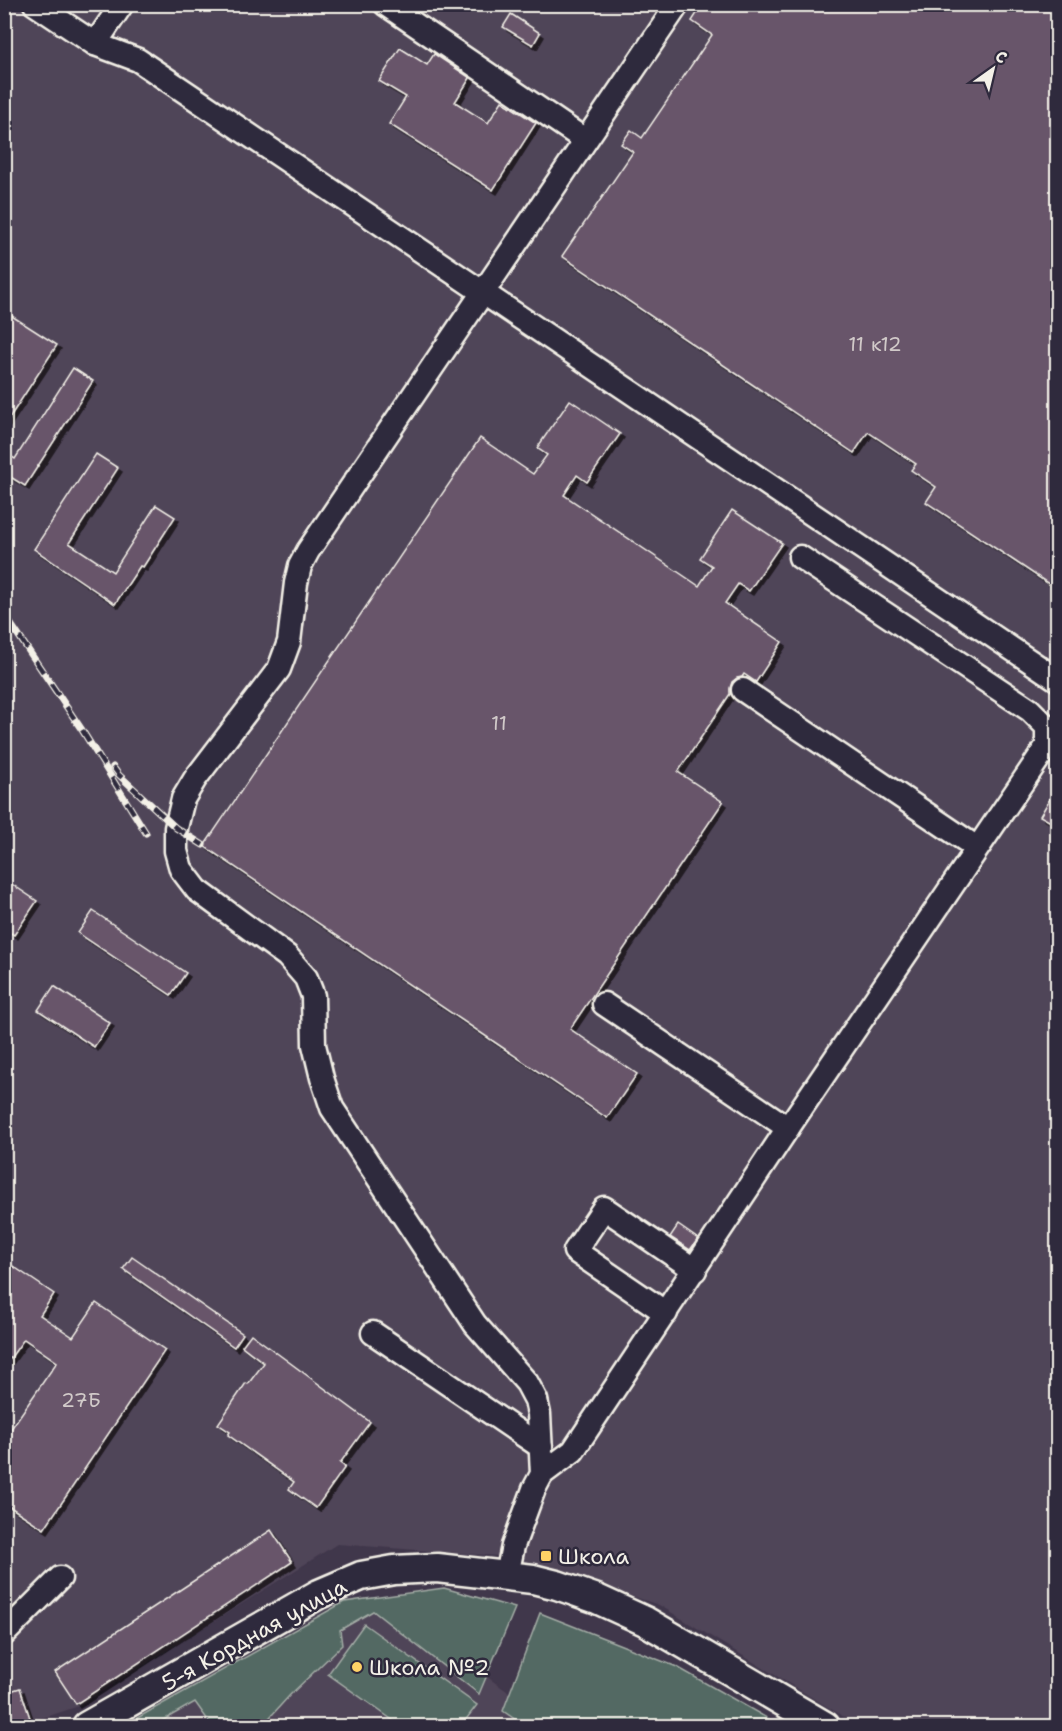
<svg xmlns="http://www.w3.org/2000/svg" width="1062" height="1731" font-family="'Shantell Sans',sans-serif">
  <defs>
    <filter id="shadow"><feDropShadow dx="4" dy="4" stdDeviation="0" flood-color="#0009"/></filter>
  </defs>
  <rect width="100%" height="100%" fill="#40374b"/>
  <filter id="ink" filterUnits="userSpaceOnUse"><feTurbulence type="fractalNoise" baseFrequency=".0167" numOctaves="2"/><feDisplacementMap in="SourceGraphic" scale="12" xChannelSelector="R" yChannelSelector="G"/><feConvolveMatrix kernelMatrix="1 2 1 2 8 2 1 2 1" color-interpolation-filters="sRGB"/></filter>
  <g filter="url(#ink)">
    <g fill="#4f4458">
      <path d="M5 5H1057V1726H859L659 1605 538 1565 498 1556 337 1544 79 1706 19 1726H5Z"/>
      <path d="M379 1600 556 1726H138Z"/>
    </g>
    <g fill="#536964" stroke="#a4ada6" stroke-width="1.5">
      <path d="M444 1588 515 1608 479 1694 373 1611 340 1630 342 1645 290 1695 262 1726H208L210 1723 195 1702 153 1726H123L344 1602Z"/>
      <path d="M540 1613 677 1667 781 1726H525L503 1711Z"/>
      <path d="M364 1624 477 1705 461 1726H401L328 1674Z"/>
    </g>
    <g fill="#67546b" stroke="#f4f1e8" stroke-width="1.5" filter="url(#shadow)">
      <path d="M703 4H1058V590L926 502 936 487 911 470 916 464 868 432 854 453 562 256 633 152 621 144 631 130 642 138 712 35 692 21Z"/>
      <path d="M511 14 540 33 533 45 503 27Z"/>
      <path d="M400 48 427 65 434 54 470 78 455 102 488 123 502 101 536 123 493 190 389 124 406 97 379 81Z"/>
      <path d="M4 311 57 345 4 426Z"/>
      <path d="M73 368 93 381 25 486 4 473V452L15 459Z"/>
      <path d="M570 400 620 434 587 482 577 475 564 495 699 586 712 566 700 558 732 510 782 543 749 591 738 584 725 603 782 642 756 682 744 674 742 677 737 678 732 682 730 688V694L678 772 723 802 570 1029 637 1074 607 1118 204 846 480 438 533 474 547 455 537 448Z"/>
      <path d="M96 454 118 468 69 543 113 572 156 505 175 517 143 567 140 566 115 604 34 549Z"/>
      <path d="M1058 785V826L1040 816Z"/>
      <path d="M4 879 37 901 14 935 4 929Z"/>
      <path d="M93 911 186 973 171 995 78 933Z"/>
      <path d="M54 986 110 1023 94 1047 38 1010Z"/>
      <path d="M678 1225 698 1239 690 1250 670 1237Z"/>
      <path d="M132 1257 243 1334 234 1347 123 1269Z"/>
      <path d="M4 1260 54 1294 40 1315 73 1337 96 1303 165 1350 44 1529 4 1503V1439L57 1362 24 1339 4 1367Z"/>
      <path d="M251 1334 370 1422 340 1463 345 1467 316 1508 289 1489 294 1482 228 1435 230 1432 218 1424 246 1383 248 1384 264 1363 242 1346Z"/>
      <path d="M271 1530 292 1562 76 1704 55 1672Z"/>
      <path d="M20 1688 30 1718 4 1726V1693Z"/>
    </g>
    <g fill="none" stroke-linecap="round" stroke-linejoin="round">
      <g stroke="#f4f1e8" stroke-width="27">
        <g id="minor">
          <path d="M35 4 95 44 138 60 1058 680"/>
          <path d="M385 4 585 140"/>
          <path d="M95 44 122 4"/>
          <path d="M743 690 977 848"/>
          <path d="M604 1004 788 1128"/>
          <path d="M666 1313 575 1251 604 1208 695 1270"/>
          <path d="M373 1333 541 1447"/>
          <path d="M542 1474 573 1451 788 1128 1047 746V727L1030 710 800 557"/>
          <path d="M507 1575 513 1546 534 1489 542 1474 539 1414 536 1400 527 1383 475 1324 332 1108 322 1078 314 1045 313 996 306 978 287 956 197 890 181 869 176 851V828L183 799 195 779 279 669 289 642 296 583 300 566 308 551 678 4"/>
          <path d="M4 1634 60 1578"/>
        </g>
      </g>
      <g stroke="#f4f1e8" stroke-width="33">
        <path id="major" d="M87 1726 319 1594 361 1576 394 1570 437 1568 533 1579 557 1585 597 1599 645 1621 825 1726"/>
      </g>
      <use href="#minor" stroke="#2f2a3d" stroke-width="22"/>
      <use href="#major" stroke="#2f2a3d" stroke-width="28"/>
      <g stroke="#f4f1e8" stroke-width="7">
        <g id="rail">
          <path d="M4 614 82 730 146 833"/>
          <path d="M113 767 119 775 176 828 203 845"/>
        </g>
      </g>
      <use href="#rail" stroke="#2f2a3d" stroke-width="4.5" stroke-dasharray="14" stroke-linecap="butt"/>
    </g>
  </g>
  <g fill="#ffd166" stroke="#2f2a3d" stroke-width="2">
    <rect x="540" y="1550" width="12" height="12" rx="3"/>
    <circle cx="357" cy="1667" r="6"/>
  </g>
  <g text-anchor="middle" stroke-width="5" stroke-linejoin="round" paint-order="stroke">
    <g font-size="20" fill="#d1cac9">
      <text x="875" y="351">11 к12</text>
      <text x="499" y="730">11</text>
      <text x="81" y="1407">27Б</text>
    </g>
    <g font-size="22" fill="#f4f1e8" stroke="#2f2a3d" text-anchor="start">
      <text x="558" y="1564">Школа</text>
      <text x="369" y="1675">Школа №2</text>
    </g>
    <g font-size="22" fill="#f4f1e8" stroke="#2f2a3d">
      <text transform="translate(254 1634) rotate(-29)" y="8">5-я Кордная улица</text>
    </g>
  </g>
  <rect width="1062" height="1731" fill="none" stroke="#2f2a3d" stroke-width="24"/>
  <rect x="12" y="12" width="1038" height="1707" fill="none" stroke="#f4f1e8" stroke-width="2" filter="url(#ink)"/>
  <g transform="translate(993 69) rotate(34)" stroke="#2f2a3d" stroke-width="4.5" paint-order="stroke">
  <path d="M0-4.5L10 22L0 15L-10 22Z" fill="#f4f1e8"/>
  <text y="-9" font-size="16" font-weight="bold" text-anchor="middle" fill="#f4f1e8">С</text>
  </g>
</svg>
